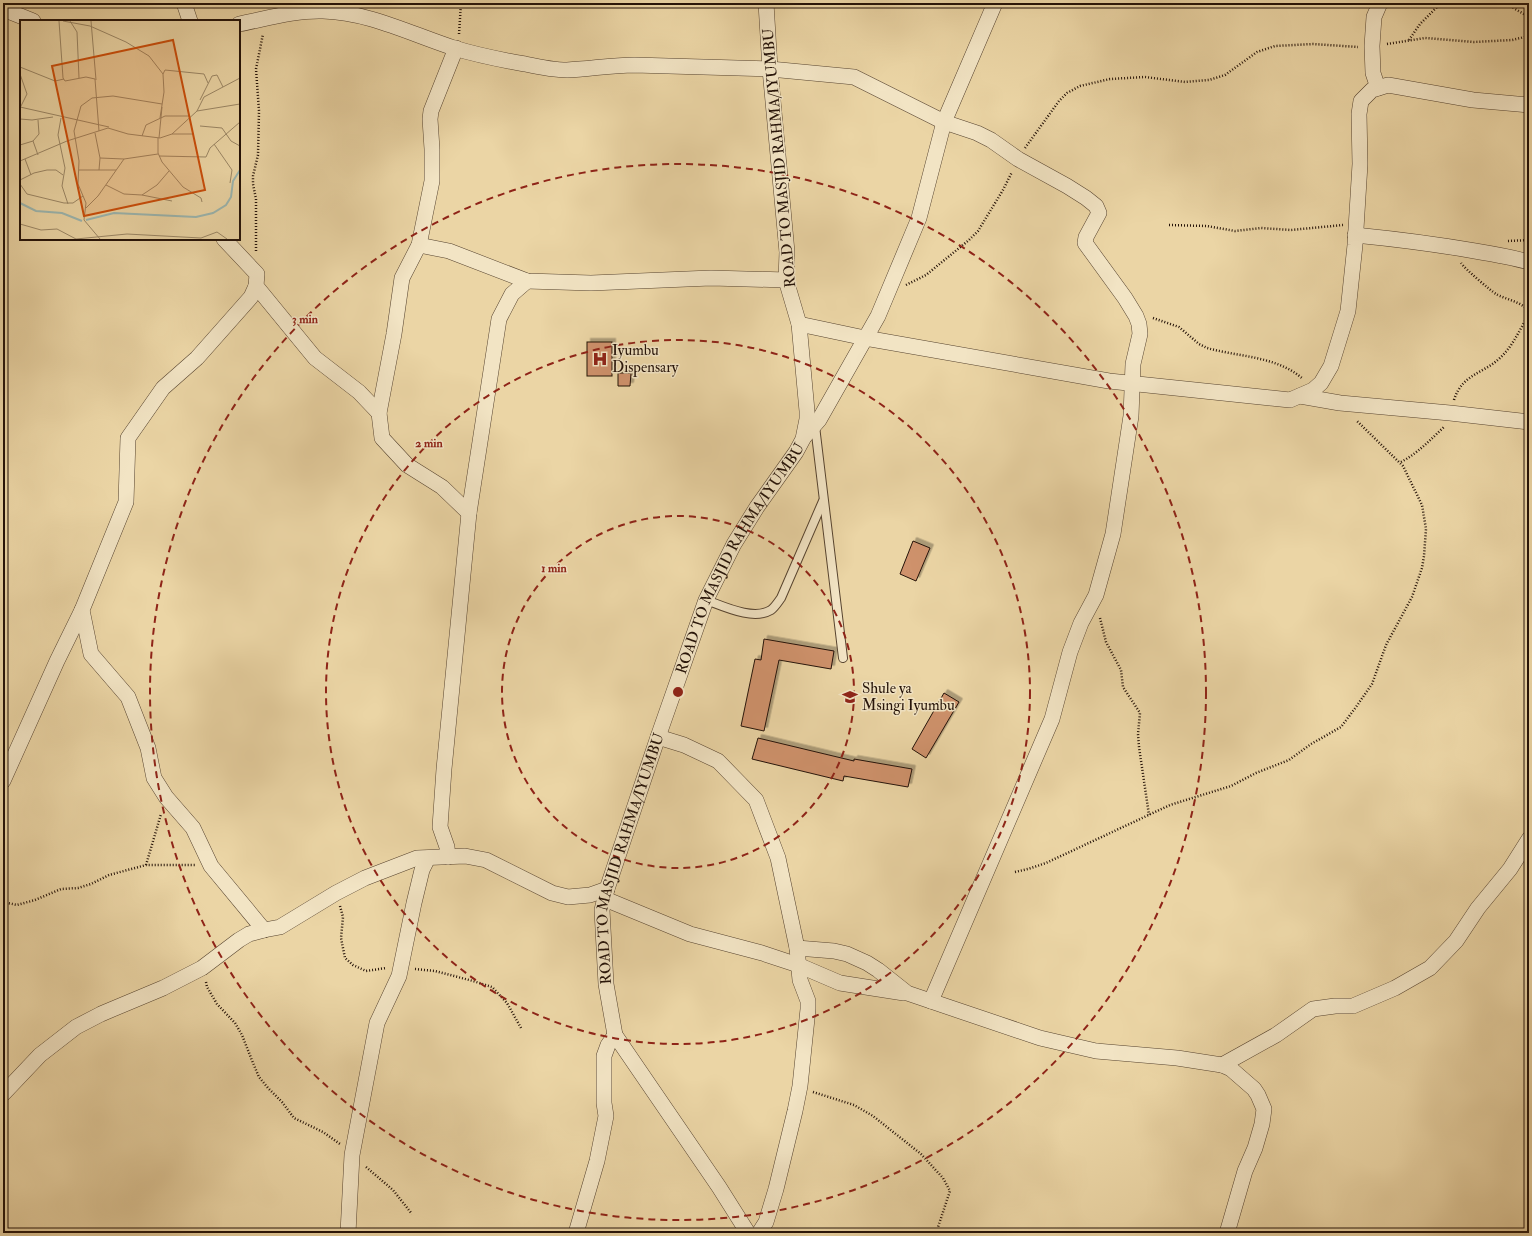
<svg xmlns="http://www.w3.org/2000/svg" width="1532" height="1236" font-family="'IM FELL Double Pica',serif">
  <defs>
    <filter id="shadow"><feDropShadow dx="3.5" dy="-3.5" stdDeviation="0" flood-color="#0004"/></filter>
  </defs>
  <rect width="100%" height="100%" fill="#ebd5a5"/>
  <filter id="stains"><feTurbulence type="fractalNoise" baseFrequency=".005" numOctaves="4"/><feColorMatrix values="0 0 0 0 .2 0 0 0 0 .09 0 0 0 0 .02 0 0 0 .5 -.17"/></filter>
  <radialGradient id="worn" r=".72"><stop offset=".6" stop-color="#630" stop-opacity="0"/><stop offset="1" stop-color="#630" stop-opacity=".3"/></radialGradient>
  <g fill="#cf926c" stroke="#241208" filter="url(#shadow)">
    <rect x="587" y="342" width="25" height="34"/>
    <path d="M618 373H631L630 386H618Z"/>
    <path d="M913 541 930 548 916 581 900 574Z"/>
    <path d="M764 639 834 651 831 669 779 660 764 731 741 726 755 659 761 660Z"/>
    <path d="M944 693 959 702 926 758 912 749Z"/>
    <path d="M758 738 854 761V759L912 769 908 787 844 776 843 781 752 759Z"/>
  </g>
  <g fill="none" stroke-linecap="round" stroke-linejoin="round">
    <g stroke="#56432f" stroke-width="10">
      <g id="lane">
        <path d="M815 426 843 658"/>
        <path d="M706 600C723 606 753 621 771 610 775 607 778 602 781 598L823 501"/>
      </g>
    </g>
    <g stroke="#56432f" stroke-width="16">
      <g id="street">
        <path d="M184 3 190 21"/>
        <path d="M3 9 33 21"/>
        <path d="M239 24C265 19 296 10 323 11 368 12 411 34 454 48 477 55 502 60 525 64 539 67 554 70 567 70 590 69 612 65 634 65L770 69 854 77 944 122 977 133 991 140 1018 159 1067 186 1086 198 1096 206 1099 213 1086 237 1085 243 1125 298 1136 316 1139 324 1140 334 1133 364 1131 416 1113 534 1096 595 1081 623 1070 652 1052 719 931 1001"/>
        <path d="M456 48 431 111 430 119 432 149V181L419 245 402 278 394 334 379 413 382 438 407 465 442 487 469 513"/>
        <path d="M1378 88 1373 73 1372 46 1374 17 1380 3"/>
        <path d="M1355 235C1395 239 1435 244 1475 251 1493 254 1511 257 1529 262"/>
        <path d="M224 239 257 274 256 286 315 358 359 392 379 413"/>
        <path d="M419 245 449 251 527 281 591 283 711 278 786 280"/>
        <path d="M256 286 251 297 197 358 163 388 128 438 126 502 82 610 91 654 128 697 148 748 154 778 166 797 193 828 211 866 264 930"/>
        <path d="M799 324 865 338 1109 381 1290 400 1313 390 1321 383 1331 366 1348 311 1355 245 1360 164 1359 114 1361 101 1372 90 1388 85 1473 100 1529 105"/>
        <path d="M1300 396 1340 403 1450 413 1529 422"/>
        <path d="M804 437 819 420 878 316 919 218 944 122 995 3"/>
        <path d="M658 737 684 745 718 761 756 800 778 858 797 948 800 980 808 1001V1009L800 1086 795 1111 776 1189 766 1222 759 1233"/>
        <path d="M3 781 57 661 82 610"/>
        <path d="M448 857 447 847 440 827 444 769 469 513 499 319 512 294 527 281"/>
        <path d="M605 899 690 934 762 953 798 965 840 983 904 993"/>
        <path d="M797 948 834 951 847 954 867 963 878 970 907 993 1040 1038 1096 1051 1177 1058 1222 1065 1231 1069 1254 1089 1258 1095 1264 1109 1262 1124 1255 1148 1245 1171 1227 1233"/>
        <path d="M1222 1065 1276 1035 1313 1009 1335 1006H1353L1395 988 1430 968 1456 941 1478 908 1510 869 1529 839"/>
        <path d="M3 1094 40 1055 76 1027 101 1014 163 988 202 968 239 940 249 934 264 930 280 927 336 893 365 878 417 858 465 856 486 860 552 893 568 897 590 895 607 889"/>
        <path d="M348 1233 352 1155 377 1023 399 976 414 903 422 870 428 858"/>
        <path d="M576 1233 597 1161 606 1116 604 1103V1056L608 1045 615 1035"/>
        <path id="s1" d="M748 1233 719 1187 615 1035 606 984 602 910 607 889 658 737 706 600 734 544 757 507 796 452 803 439 807 419V411L799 324 786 280 787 252 770 69 766 3"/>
      </g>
    </g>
    <g stroke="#241208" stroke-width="2.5" stroke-dasharray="1 2" stroke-linecap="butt">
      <path d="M1505 3 1529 17"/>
      <path d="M459 34 461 3"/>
      <path d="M1409 40 1420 24 1441 3"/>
      <path d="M1387 44 1425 38 1474 42 1512 40 1529 36"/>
      <path d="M1025 148 1059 101 1067 93 1080 86 1110 79 1145 77 1185 82 1209 80 1225 75 1257 52 1275 46 1313 44 1358 47"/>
      <path d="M1169 225 1207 226 1235 231 1261 228 1291 230 1343 225"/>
      <path d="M1508 241 1529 240"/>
      <path d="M256 251V199L253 184V176L258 155 259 111 256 69 263 34"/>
      <path d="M1461 263C1464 268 1491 291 1496 294 1507 300 1520 301 1529 311"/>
      <path d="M906 285 926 275 969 240 978 231 1003 190 1012 172"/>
      <path d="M1153 318 1179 327 1199 344 1207 348C1239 357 1277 356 1303 379"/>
      <path d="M1454 400C1462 374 1483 374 1500 358 1513 346 1520 329 1529 314"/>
      <path d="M1401 462C1418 453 1430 440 1444 427"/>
      <path d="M1100 618 1106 642 1121 670 1123 687 1140 713 1138 734 1139 747 1149 815"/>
      <path d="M146 865 161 814"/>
      <path d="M1015 872 1028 869 1046 863 1170 805 1231 786 1256 773 1289 760 1311 744 1341 727 1356 707 1372 684 1386 645 1412 597 1422 568 1424 556 1426 529 1422 505 1403 466 1356 420"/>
      <path d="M3 902 17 905 35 900 61 889 78 888 91 884 109 875 146 865H195"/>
      <path d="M340 906 343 917 341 938 345 958 353 965 366 971 386 968"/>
      <path d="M415 969 435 971 473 981 492 987 507 1003 521 1028"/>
      <path d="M206 982 207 987 217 1004 235 1023 242 1035 253 1063 259 1077 268 1088 282 1102 294 1118 323 1132 340 1144"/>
      <path d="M813 1092 854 1105 873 1116 921 1154 943 1178 950 1191 936 1233"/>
      <path d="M366 1167 393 1190 412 1214"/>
    </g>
    <use href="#lane" stroke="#f2e4c4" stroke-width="8"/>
    <use href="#street" stroke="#f2e4c4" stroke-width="15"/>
  </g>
  <g fill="none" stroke="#8f2418" stroke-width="2" stroke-dasharray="7 5">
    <circle cx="678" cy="692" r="176"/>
    <circle cx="678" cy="692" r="352"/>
    <circle cx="678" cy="692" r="528"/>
  </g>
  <defs>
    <g id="hospital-bare" transform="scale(1.2)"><path d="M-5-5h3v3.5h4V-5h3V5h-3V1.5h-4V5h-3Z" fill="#8f2418" stroke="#f2e4c4" stroke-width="2.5" paint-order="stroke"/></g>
    <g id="school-bare" transform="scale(1.2)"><path d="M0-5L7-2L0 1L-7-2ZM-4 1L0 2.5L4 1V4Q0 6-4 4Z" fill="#8f2418" stroke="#f2e4c4" stroke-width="2.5" paint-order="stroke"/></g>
  </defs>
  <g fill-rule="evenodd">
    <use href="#hospital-bare" x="600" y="359"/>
    <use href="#school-bare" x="850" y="697"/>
  </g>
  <g text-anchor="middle" stroke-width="3" stroke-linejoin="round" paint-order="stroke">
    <g font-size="15" fill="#241208" stroke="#f2e4c4">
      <text transform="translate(779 158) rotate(-95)" y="5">ROAD TO MASJID RAHMA/IYUMBU</text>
      <text dy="5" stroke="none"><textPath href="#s1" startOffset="744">ROAD TO MASJID RAHMA/IYUMBU</textPath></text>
      <text dy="5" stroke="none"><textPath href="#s1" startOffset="420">ROAD TO MASJID RAHMA/IYUMBU</textPath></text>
    </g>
    <g font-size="15" fill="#241208" stroke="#f2e4c4" text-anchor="start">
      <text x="612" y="355">Iyumbu<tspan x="612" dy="17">Dispensary</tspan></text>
      <text x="862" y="693">Shule ya<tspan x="862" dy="17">Msingi Iyumbu</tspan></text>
    </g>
  </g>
  <g transform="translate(20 20)">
    <rect width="220" height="220" fill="#ebd5a5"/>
    <path fill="none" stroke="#9bb6b0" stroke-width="2" d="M0 183 16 191 42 193 62 201M66 200 94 193 176 197 193 193 206 185 211 177 213 161 220 150"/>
    <path fill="none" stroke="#9b8766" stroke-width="1" d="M39 1 43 58 45 61 66 57 75 59 79 111M43 1 70 6 106 22 129 36 143 54M50 1 57 12 59 58M71 1 76 60M0 47 35 61 44 59M0 54 7 74 0 88M180 80 192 56 197 55 203 67M0 87 89 107M177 91 184 77 220 58M41 98 38 115 45 148 42 166 48 184M140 98 144 72 143 54 145 50 184 54 188 63M0 99 12 100 33 97M18 100 19 114 13 121 18 135M180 106 202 108 211 121 220 126M75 113 80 138 79 150M152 114H174M122 116 126 105 145 96H169M138 118V133L142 142 163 167 181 178 182 182M139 118 142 87M194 124 212 150 210 163M0 125 13 121M139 136 186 137 190 128 220 102M80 138 104 139 138 134M5 139 11 155M0 141 47 121 88 108 108 114 140 118 152 114 177 91 220 84M59 150H96M0 160 14 153 27 150H36L43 155M0 164 7 174 44 183H53L63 176M86 165 104 174 122 175 137 165 149 151M122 175 152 181M66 188 78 176 104 139M0 204 21 210 37 209 56 219 107 214 181 218 197 212 207 219M80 219 64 200 66 183 58 164 59 141 54 111 61 86 72 78 93 76 142 84"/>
    <path fill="#cb4e0b" fill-opacity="0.15" stroke="#cb4e0b" stroke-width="2" d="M153 20 185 170 64 196 32 46Z"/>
    <rect width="220" height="220" fill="none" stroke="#241208" stroke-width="2"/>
  </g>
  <circle cx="678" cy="692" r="6" fill="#8f2418" stroke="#f2e4c4" stroke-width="2"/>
  <g font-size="12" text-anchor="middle" font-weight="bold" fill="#8f2418" stroke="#f2e4c4" stroke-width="3" stroke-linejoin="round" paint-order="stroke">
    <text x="305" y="323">3 min</text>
    <text x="429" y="447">2 min</text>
    <text x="554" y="572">1 min</text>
  </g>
  <rect width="1532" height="1236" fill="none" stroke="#ebd5a5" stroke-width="16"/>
  <rect x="4" y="4" width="1524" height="1228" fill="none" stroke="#241208" stroke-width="2"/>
  <rect x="8" y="8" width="1516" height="1220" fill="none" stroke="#241208"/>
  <rect width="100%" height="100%" filter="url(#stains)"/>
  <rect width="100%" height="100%" fill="url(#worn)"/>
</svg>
